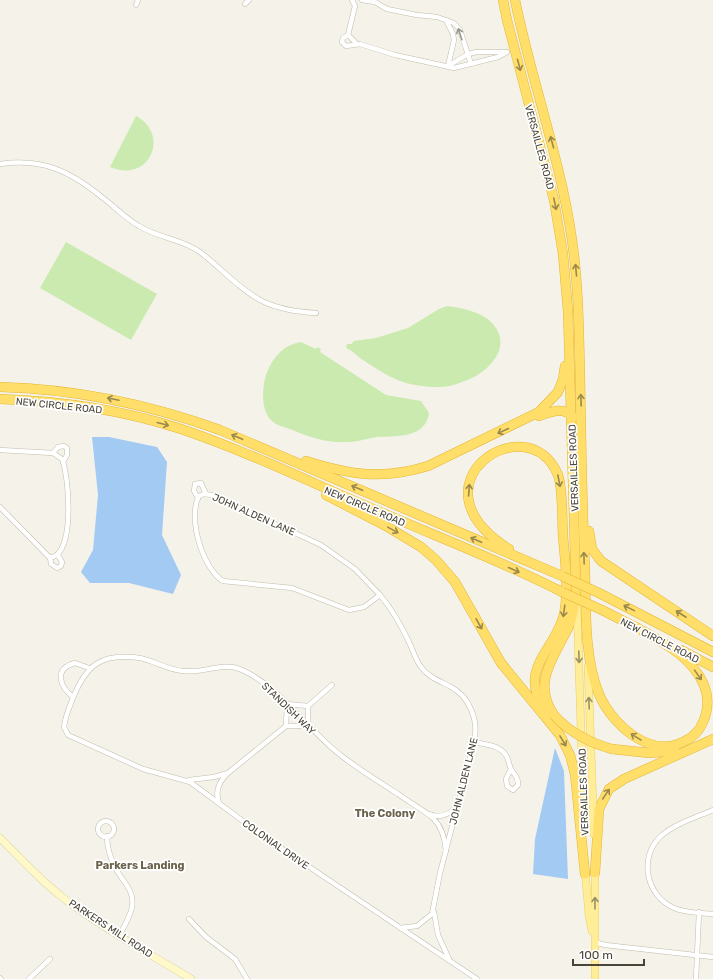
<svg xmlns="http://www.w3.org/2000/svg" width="713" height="979" font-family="Rubik,sans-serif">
  <rect width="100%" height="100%" fill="#f5f3e9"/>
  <g fill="#caeab0">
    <path d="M136 116C171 135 149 184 110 167Z"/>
    <path d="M66 242 157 294 131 340 40 288Z"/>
    <path d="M447 306C464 308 487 313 496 328 511 351 485 374 465 381 457 384 448 387 439 387 405 387 390 378 363 360 358 357 351 349 346 348L347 344H351L354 341 376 338 408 328 439 309Z"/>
    <path d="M301 342 316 349 317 347 321 349 320 352 386 395 421 401 429 413C426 439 394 436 376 437 370 438 364 440 358 441 334 445 313 439 290 429 284 427 275 425 271 420 260 409 262 383 268 370 274 356 285 344 301 342Z"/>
  </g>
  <g fill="#a3caf3">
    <path d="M92 437H109L157 447 167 462 162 535 181 575 173 594 129 583H90L81 572 93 550 98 495Z"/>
    <path d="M555 748 564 771 568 879 533 874 535 839Z"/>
  </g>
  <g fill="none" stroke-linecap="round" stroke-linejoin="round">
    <g stroke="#c1bcab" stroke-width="5.5">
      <g id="street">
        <path d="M352 0 355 6 348 35 343 38 342 42 346 46 360 44 395 55 454 68 498 57 507 52"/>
        <path d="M362 0 375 2 387 9 417 15 437 17 454 23 460 30 471 64"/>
        <path d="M245 4 249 0"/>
        <path d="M136 5 138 0"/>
        <path d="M446 20 453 34 454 40 448 66"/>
        <path d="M348 35 356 43"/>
        <path d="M448 66 468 54 477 52H506"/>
        <path d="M0 164C43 158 70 171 103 198 115 207 125 218 139 226 158 238 182 239 200 252 221 268 239 289 262 301 278 309 298 312 316 313"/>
        <path d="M0 450 53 453 62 459C69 477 75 549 53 557H49L0 507"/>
        <path d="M53 453 58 447 64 446 67 448V455L63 462"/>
        <path d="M204 494 212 495 321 545 355 569 380 595 364 607 349 610 292 588 223 581C203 569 187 518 199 496Z"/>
        <path d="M198 498 194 491 195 484 201 483 206 494"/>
        <path d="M50 557 51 564 57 568 61 566 62 562 58 555"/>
        <path d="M380 595C392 609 401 625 409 642 413 650 415 659 421 667 428 677 440 681 451 687 470 697 479 721 474 742L440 873 432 914 417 926 400 928"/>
        <path d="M73 697C60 687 53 669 75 663L89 668"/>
        <path d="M308 706 287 704 286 726H308V706L332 685"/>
        <path d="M474 742C487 745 501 745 507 757 509 761 509 765 511 769 514 775 519 777 518 785L513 790 507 786 506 779 511 769"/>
        <path d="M189 780 214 777 228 773 286 726"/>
        <path d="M219 803C215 792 219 782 227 774"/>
        <path d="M713 810C697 817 674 824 661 836 638 857 646 896 674 908 685 913 701 913 713 914"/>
        <path d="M429 814C439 818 449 815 456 807"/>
        <circle cx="106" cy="829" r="8"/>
        <path d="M107 836C107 848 110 858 116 869 123 882 135 891 132 907 130 917 124 927 119 936"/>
        <path d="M446 851C445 838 442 827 433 818 422 809 409 802 398 794 379 782 360 770 343 757 308 731 281 687 242 670 223 661 203 674 183 671 168 670 155 661 140 658 102 652 86 665 73 698 69 708 65 717 64 727L68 735 143 769 190 782 266 838 477 979"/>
        <path d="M434 912 438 935 449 959"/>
        <path d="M189 919 206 937 235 959 247 979"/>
        <path d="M594 942 605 945 713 957"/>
        <path d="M0 978 1 979"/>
        <path d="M29 979 50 959"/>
        <path d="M696 979 699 912"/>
      </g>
    </g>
    <g stroke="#d7cc97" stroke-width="8">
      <path id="secondary" d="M0 838C24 862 47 887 74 906 111 933 152 955 191 979"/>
    </g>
    <g stroke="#e9cf63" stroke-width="8">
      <g id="primary">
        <path d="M577 606 584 824"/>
        <path d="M588 667 594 834"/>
        <path d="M585 870 589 916 592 931"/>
        <path d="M595 979V869"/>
      </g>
    </g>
    <g stroke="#e4b634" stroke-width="10">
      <g id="highway">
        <path d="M503 0 507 20 554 200 563 254 568 311 576 590C575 602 574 615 569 626 555 656 531 682 554 715"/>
        <path d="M515 0C534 93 569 181 576 276 579 308 579 341 580 374 581 439 582 504 585 569 586 608 584 658 599 694 611 723 649 759 683 742 692 738 699 732 703 722 709 709 709 698 704 685 691 655 660 641 634 626"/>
        <path d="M0 387C77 389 148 404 220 430L562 576"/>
        <path d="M0 399C61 401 123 410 181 429 246 451 308 481 371 508 435 536 500 560 562 592"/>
        <path d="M539 416C551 412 563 406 573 417"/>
        <path d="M306 461C350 475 383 480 428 466L539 412 558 392 563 379 565 366"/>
        <path d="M326 495 386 526 421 547 436 560 455 582 501 663 560 735 570 755 575 774 585 874"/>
        <path d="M589 531 592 549 601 561 713 636"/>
        <path d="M509 549C405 484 528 403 558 475 563 488 562 521 563 536 565 560 569 591 564 614 557 649 515 669 546 711"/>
        <path d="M599 593 713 652"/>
        <path d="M602 610 639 629"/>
        <path d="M681 650 713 667"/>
        <path d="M612 749 649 753 675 751"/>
        <path d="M595 873 599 809 609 789 624 779 713 739"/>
      </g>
    </g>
    <use href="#street" stroke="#fff" stroke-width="4.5"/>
    <use href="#secondary" stroke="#fff8c9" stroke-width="7"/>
    <use href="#primary" stroke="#ffed98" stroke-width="7"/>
    <use href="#highway" stroke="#ffde6a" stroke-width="9"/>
    <g stroke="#e4b634" stroke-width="10" stroke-linecap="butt">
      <g id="highway-bridge">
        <path d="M562 576 599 593"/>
        <path d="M562 592 602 610"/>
        <path d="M554 715C569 732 590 743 612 749"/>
      </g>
    </g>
    <use href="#highway-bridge" stroke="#ffde6a" stroke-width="9"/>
  </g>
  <defs><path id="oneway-shaft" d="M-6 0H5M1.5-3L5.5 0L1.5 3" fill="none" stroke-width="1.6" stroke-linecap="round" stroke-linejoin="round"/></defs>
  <use stroke="#9b9891" href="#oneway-shaft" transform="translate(460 34) rotate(-108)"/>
  <g stroke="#9b894e">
    <use href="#oneway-shaft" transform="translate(519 65) rotate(75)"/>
    <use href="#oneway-shaft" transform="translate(552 142) rotate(-105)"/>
    <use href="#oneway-shaft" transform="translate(555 204) rotate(78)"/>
    <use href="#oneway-shaft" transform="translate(576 270) rotate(-95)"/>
    <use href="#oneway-shaft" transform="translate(113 399) rotate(-168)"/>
    <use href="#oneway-shaft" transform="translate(581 400) rotate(-92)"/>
    <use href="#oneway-shaft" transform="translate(163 424) rotate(15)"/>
    <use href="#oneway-shaft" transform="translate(503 431) rotate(155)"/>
    <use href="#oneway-shaft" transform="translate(237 437) rotate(-157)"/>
    <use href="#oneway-shaft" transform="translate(559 481) rotate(79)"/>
    <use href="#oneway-shaft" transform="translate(357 488) rotate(-157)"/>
    <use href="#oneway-shaft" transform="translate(469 490) rotate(-86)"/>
    <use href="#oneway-shaft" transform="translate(393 530) rotate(29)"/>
    <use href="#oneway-shaft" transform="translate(476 540) rotate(-157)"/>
    <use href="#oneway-shaft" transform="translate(584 558) rotate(-92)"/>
    <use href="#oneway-shaft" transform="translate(514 570) rotate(24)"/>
    <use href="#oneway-shaft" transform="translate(629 608) rotate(-154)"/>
    <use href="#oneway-shaft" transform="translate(564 611) rotate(98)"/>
    <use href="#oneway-shaft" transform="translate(681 614) rotate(-147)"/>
    <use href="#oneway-shaft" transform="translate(479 624) rotate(61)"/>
    <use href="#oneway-shaft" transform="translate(698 675) rotate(55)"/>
    <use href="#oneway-shaft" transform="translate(636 737) rotate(-148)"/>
    <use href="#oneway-shaft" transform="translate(563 741) rotate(59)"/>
    <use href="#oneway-shaft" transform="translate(606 794) rotate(-56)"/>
  </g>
  <g stroke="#9b9063">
    <use href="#oneway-shaft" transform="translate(579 657) rotate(88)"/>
    <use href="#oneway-shaft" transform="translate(589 703) rotate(-92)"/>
    <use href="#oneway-shaft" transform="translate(595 903) rotate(-90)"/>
  </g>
  <g text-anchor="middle" stroke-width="3.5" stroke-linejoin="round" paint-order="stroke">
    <g font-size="10" fill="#494437" stroke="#fff">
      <text transform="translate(540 147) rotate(75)" y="4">VERSAILLES ROAD</text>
      <text transform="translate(59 405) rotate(6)" y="4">NEW CIRCLE ROAD</text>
      <text transform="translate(573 468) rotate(-92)" y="4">VERSAILLES ROAD</text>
      <text transform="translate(365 506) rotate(23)" y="4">NEW CIRCLE ROAD</text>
      <text transform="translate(254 514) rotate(24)" y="4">JOHN ALDEN LANE</text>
      <text transform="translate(660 640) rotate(27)" y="4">NEW CIRCLE ROAD</text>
      <text transform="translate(289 708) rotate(44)" y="4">STANDISH WAY</text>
      <text transform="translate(463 781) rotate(-76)" y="4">JOHN ALDEN LANE</text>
      <text transform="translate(583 792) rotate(-92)" y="4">VERSAILLES ROAD</text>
      <text transform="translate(276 844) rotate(35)" y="4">COLONIAL DRIVE</text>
      <text transform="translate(111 928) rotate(33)" y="4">PARKERS MILL ROAD</text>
    </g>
    <g font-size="11" font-weight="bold" fill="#6c634d" stroke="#fff">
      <text x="385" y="817">The Colony</text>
      <text x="140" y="869">Parkers Landing</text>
    </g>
  </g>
  <path d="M573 959v6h71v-6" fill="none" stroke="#494437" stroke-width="2"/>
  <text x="579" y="959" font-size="12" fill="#494437" stroke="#ffffff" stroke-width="3" paint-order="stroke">100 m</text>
</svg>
